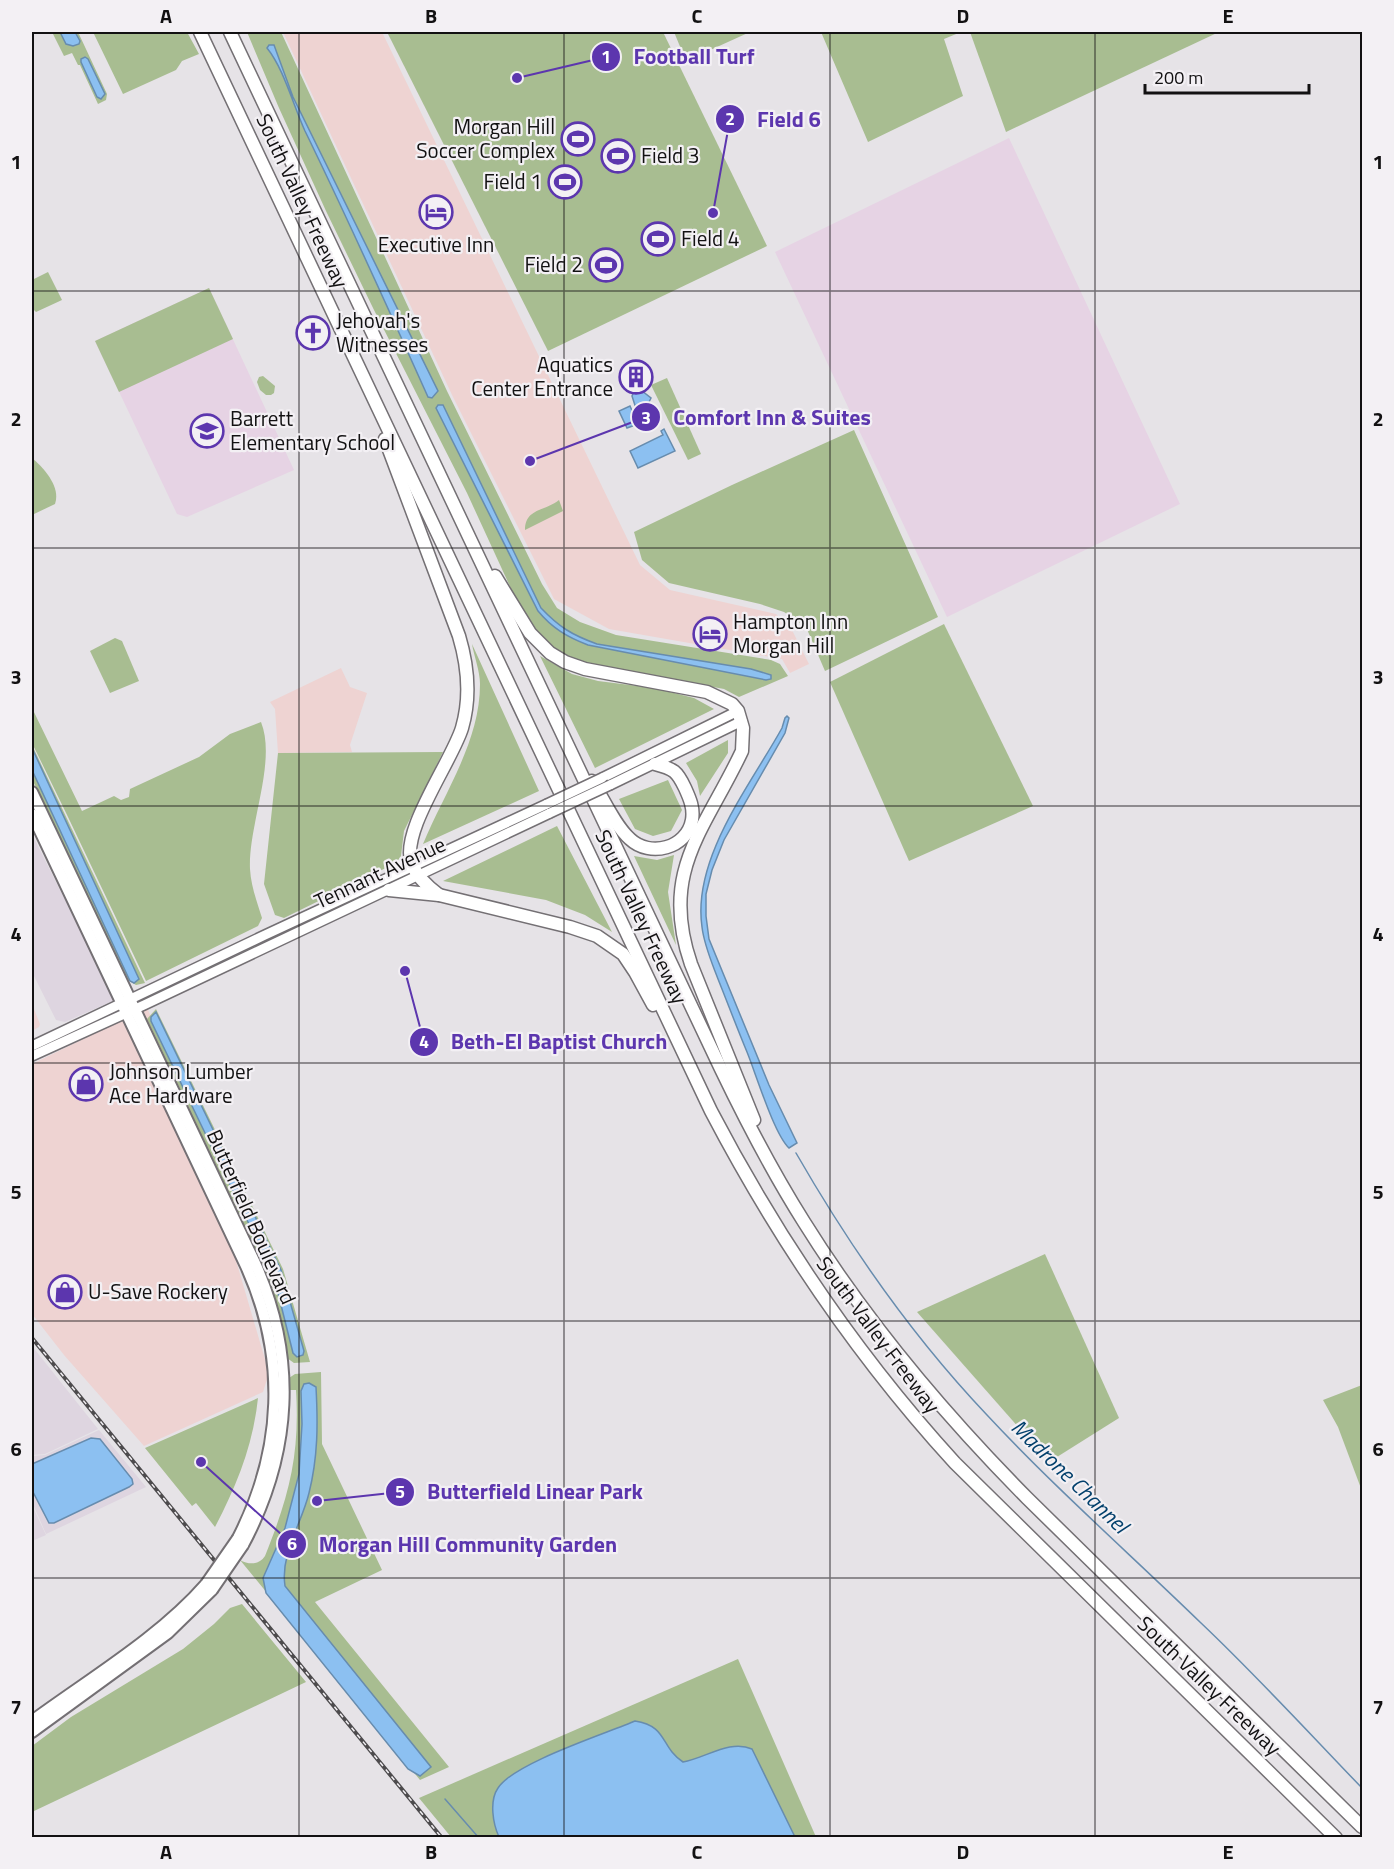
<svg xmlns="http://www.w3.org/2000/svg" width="1394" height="1869" font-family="'Titillium Web',sans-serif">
  <rect width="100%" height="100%" fill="#e6e3e7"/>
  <g fill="#eed3d2">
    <path d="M283 32H382L640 565 670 590 776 614 790 626 809 664 790 673 782 659 609 629 554 599 453 397Z"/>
    <path d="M341 668 350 687 367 693 350 745 352 752 278 753 275 709 270 702Z"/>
    <path d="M32 1004 40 1024 39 1027 32 1031Z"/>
    <path d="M147 1008 221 1165 200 1173 235 1257 269 1373 263 1392 144 1446 64 1355 32 1314V1064Z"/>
  </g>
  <g fill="#ded5e0">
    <path d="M32 834 115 1000 65 1022 56 1020 32 972Z"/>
    <path d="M32 1346 98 1429 45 1454 32 1455Z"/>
    <path d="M99 1430 146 1487 46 1534 32 1502V1456L45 1455Z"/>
    <path d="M32 1505 46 1535 32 1541Z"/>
  </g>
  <g fill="#e6d3e4">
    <path d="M1009 138 1180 504 947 617 775 252Z"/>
    <path d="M209 288 294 470 187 517 177 514 95 341Z"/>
  </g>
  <g fill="#a8bd91">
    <path d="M52 32H78L107 94 106 100 98 104 80 65H78L72 53 64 56Z"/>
    <path d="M93 32H187L199 54 182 61 176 70 123 94Z"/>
    <path d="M247 32H281L447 391 542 584 557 608 580 622 616 635 771 660 780 664 788 676 739 697 724 689 586 663 562 655 541 639 525 619 467 493 374 310 326 211 279 108Z"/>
    <path d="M387 32H663L767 246 548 351Z"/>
    <path d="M674 32H750L686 61Z"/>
    <path d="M821 32H961L944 39 963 96 868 142Z"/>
    <path d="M970 32H1219L1006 132Z"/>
    <path d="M48 272 62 300 36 312 34 310 32 311V280Z"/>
    <path d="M209 288 233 339 119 392 95 341Z"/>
    <path d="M263 376 275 386 274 393 271 395H266L260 390 257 382 259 377Z"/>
    <path d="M667 378 701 454 688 460 651 385Z"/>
    <path d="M854 430 938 617 825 671 806 627 784 612 760 604 669 583 642 560 634 532 732 485Z"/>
    <path d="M32 458C44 468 61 487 55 504L32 515Z"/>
    <path d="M559 500 563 511 525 530C525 508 546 511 559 500Z"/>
    <path d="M944 624 1033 806 909 861 830 682Z"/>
    <path d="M115 638 122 641 139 681 110 693 90 651Z"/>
    <path d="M472 644 539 791 423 844C444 793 480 742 480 684 480 671 474 656 472 644Z"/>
    <path d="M540 656 572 674 598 681 654 688 694 698 714 709 595 768Z"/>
    <path d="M32 708 82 811 114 796 121 800 129 797 130 789 199 757 230 734 261 722C277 762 248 825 250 869 251 886 257 902 262 918L258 926 146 981 68 817 75 814 68 817 32 743Z"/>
    <path d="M728 740V753L700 796 697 781 686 763Z"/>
    <path d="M32 745 145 983 136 985 128 980 32 779Z"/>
    <path d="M443 752 404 831 401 856 396 863 284 918 275 915 264 884 278 753Z"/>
    <path d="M668 780 682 810 671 831 653 836 635 829 619 799Z"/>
    <path d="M557 826 612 932 585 915 546 900 443 881Z"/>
    <path d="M674 855 668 892 676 945 634 856 657 860Z"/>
    <path d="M156 1009 283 1269 310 1362 294 1363 287 1358 272 1291 256 1250 147 1019Z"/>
    <path d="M1045 1254 1119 1418 1049 1462 917 1312Z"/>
    <path d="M321 1372 322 1444 382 1570 315 1602 449 1767 420 1780 240 1560C249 1565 259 1565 265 1556 289 1496 300 1455 296 1390H289V1378L295 1374Z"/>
    <path d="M1362 1385V1491L1338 1427 1323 1400Z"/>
    <path d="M258 1398C253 1445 237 1485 215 1527L196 1503 192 1506 145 1448Z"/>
    <path d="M242 1604 306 1682 32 1812V1746L71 1717 183 1649 214 1624 230 1608Z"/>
    <path d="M738 1659 816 1837H451L419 1798Z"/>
  </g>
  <g fill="#8cc0f1" stroke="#678cae" stroke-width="1.5">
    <path d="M60 32H75L80 41 79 44 73 46 66 44Z"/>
    <path d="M269 45H274L293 97 438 391 432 398 428 397C388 308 348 219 305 131 293 105 284 69 267 48Z"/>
    <path d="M85 57 88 59 105 94 101 99 97 97 81 62V59Z"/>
    <path d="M634 391H642L651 398 648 404 642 407 643 410 648 409 651 416 642 419 639 418 632 396Z"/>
    <path d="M438 405H443L541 608C559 627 572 635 597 644L751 669 771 675V679L766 680 588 645C567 637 552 628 538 611L436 408Z"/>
    <path d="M630 406 638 424 627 428 619 411Z"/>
    <path d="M664 429 675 451 638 468 630 451 663 435 661 431Z"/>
    <path d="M787 716 789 718 785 733 724 840 712 870 706 894V916L709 939 769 1085 797 1143 789 1148C774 1134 756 1074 747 1052 737 1028 728 1004 718 979 712 963 704 945 702 927 692 858 750 786 782 728L785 718Z"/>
    <path d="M32 748 139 979 134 983 130 981 32 770Z"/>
    <path d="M156 1012 281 1270 304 1351 303 1355 297 1357 293 1353 277 1289 261 1249 151 1021V1017Z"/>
    <path d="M309 1383 316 1387C318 1424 318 1457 309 1493 302 1523 280 1554 285 1586L431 1767 420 1776 408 1769 266 1593 263 1578 285 1528 299 1474 302 1424 301 1391 304 1384Z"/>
    <path d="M91 1438 100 1439 132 1479 133 1484 129 1487 54 1523H49L32 1490V1464Z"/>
    <path d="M635 1721C668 1726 660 1747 683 1762 706 1758 730 1739 752 1749L795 1837H499C493 1824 489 1801 498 1788 514 1763 605 1734 635 1721Z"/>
  </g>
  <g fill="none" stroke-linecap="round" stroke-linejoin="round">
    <g stroke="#678cae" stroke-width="1.5">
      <path d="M796 1153C850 1247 912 1336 987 1415 1055 1488 1130 1554 1201 1623 1257 1676 1309 1733 1362 1788"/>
      <path d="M445 1799 479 1838"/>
    </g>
    <g stroke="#747074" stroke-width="12">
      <g id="secondary">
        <path d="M602 778 738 711"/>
        <path d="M610 785 742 721"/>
        <path d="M32 1046 265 935 547 804"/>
        <path d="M32 1056 144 1005 550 813"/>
      </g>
    </g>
    <g stroke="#747074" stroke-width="14">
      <g id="primary">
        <path d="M32 792 254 1261C298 1357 292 1453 243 1545"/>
        <path d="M32 814 246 1266C287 1357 283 1450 238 1538"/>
        <path d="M32 1721C89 1679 160 1637 206 1584"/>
        <path d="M32 1732 168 1633 212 1590"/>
      </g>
    </g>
    <g stroke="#747074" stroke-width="15">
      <g id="motorway">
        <path d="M200 32 711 1111C778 1239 858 1357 955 1463L1336 1838"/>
        <path d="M230 32 721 1069C746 1121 773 1173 804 1222 867 1323 943 1413 1027 1498L1362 1827"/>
        <path d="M385 439 459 636C468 666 471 697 462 728 452 761 399 833 412 864 417 877 428 887 439 895"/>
        <path d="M495 576 530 633 550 653 565 662 585 669 707 692 732 704 738 711 743 728 742 751C705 830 659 871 691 964L754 1120"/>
        <path d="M592 781C603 798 615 826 630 839 650 858 687 848 692 820 694 808 690 799 685 788 677 771 674 769 655 764"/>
        <path d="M389 890 439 895 570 927 597 936 623 954 635 972 653 1005"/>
      </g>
    </g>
    <use href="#secondary" stroke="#fff" stroke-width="9"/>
    <use href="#primary" stroke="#fff" stroke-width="10"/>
    <use href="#motorway" stroke="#fff" stroke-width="12"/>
    <g stroke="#4d4b4d" stroke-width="4">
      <path id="rail" d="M32 1338 442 1838"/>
    </g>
    <use href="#rail" stroke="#f3f0f4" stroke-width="1.5" stroke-dasharray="4.5" stroke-linecap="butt"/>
    <g stroke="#747074" stroke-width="12" stroke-linecap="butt">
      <g id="secondary-bridge">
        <path d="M547 804 602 778"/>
        <path d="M550 813 610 785"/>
      </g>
    </g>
    <g stroke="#747074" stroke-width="14" stroke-linecap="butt">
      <g id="primary-bridge">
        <path d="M206 1584 238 1538"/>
        <path d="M212 1590 243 1545"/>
      </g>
    </g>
    <use href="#secondary-bridge" stroke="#fff" stroke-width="9"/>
    <use href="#primary-bridge" stroke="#fff" stroke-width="10"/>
  </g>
  <path fill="none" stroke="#121112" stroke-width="1.5" stroke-opacity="0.55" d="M299 32V1838M564 32V1838M830 32V1838M1095 32V1838M32 291H1362M32 548H1362M32 806H1362M32 1063H1362M32 1321H1362M32 1578H1362"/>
  <defs>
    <g id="stadium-ring" transform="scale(1.725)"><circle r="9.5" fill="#f3f0f4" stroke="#5c36ae" stroke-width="1.5"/><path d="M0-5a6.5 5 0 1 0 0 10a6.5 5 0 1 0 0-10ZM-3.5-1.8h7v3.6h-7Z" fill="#5c36ae"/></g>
    <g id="hotel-ring" transform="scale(1.725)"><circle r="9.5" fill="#f3f0f4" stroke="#5c36ae" stroke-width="1.5"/><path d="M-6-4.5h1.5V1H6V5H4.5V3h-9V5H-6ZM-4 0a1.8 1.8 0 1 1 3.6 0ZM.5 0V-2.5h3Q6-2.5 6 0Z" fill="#5c36ae"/></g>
    <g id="church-ring" transform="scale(1.725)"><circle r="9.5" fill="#f3f0f4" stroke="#5c36ae" stroke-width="1.5"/><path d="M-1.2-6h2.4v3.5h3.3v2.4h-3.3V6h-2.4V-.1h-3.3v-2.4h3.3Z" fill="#5c36ae"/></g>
    <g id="building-ring" transform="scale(1.725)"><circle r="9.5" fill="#f3f0f4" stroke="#5c36ae" stroke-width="1.5"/><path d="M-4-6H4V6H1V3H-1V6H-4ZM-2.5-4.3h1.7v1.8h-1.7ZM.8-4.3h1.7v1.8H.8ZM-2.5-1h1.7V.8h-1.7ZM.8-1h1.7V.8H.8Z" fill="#5c36ae"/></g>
    <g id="school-ring" transform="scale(1.725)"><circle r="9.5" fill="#f3f0f4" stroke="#5c36ae" stroke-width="1.5"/><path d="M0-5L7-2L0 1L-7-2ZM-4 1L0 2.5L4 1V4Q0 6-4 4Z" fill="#5c36ae"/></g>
    <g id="shop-ring" transform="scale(1.725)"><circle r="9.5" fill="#f3f0f4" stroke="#5c36ae" stroke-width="1.5"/><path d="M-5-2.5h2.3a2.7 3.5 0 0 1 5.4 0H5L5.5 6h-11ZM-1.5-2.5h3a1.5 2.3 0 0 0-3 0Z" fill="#5c36ae"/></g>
  </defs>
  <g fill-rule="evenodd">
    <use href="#stadium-ring" x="578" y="139"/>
    <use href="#stadium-ring" x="618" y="156"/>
    <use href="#stadium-ring" x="565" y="182"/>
    <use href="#hotel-ring" x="436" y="212"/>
    <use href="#stadium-ring" x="658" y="239"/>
    <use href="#stadium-ring" x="606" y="265"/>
    <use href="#church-ring" x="313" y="333"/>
    <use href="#building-ring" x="636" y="377"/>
    <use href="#school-ring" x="207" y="431"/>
    <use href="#hotel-ring" x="710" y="634"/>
    <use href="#shop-ring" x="86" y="1084"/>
    <use href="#shop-ring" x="65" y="1292"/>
  </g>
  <g text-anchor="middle" stroke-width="4.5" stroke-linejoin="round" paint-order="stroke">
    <g font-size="21" fill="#121112" stroke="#f3f0f4" text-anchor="start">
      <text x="555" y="134" text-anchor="end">Morgan Hill<tspan x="555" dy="24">Soccer Complex</tspan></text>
      <text x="641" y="163">Field 3</text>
      <text x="542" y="189" text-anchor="end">Field 1</text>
      <text x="681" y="246">Field 4</text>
      <text x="436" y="252" text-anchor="middle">Executive Inn</text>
      <text x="583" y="272" text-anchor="end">Field 2</text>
      <text x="336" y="328">Jehovah's<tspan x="336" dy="24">Witnesses</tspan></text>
      <text x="613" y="372" text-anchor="end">Aquatics<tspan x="613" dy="24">Center Entrance</tspan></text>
      <text x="230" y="426">Barrett<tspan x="230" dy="24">Elementary School</tspan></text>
      <text x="733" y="629">Hampton Inn<tspan x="733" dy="24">Morgan Hill</tspan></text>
      <text x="109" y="1079">Johnson Lumber<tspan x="109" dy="24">Ace Hardware</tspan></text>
      <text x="88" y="1299">U-Save Rockery</text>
    </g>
    <g font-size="21" fill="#121112" stroke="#f3f0f4">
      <text transform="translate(302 201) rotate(65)" y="7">South Valley Freeway</text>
      <text transform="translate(380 873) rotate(-25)" y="7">Tennant Avenue</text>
      <text transform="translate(641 917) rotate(65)" y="7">South Valley Freeway</text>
      <text transform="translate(251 1217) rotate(66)" y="7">Butterfield Boulevard</text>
      <text transform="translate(878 1335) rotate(53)" y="7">South Valley Freeway</text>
      <text transform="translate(1209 1686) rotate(44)" y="7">South Valley Freeway</text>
    </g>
    <g font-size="22" font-style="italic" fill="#03406c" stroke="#f3f0f4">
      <text transform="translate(1070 1476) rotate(44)" y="8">Madrone Channel</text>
    </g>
  </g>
  <path fill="none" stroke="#5c36ae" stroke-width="2" d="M517 78L606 57M713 213L730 119M530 461L646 417M405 971L424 1042M317 1501L400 1492M201 1462L292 1544"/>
  <g fill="#5c36ae" stroke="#f3f0f4" stroke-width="2">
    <circle cx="517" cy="78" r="6"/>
    <circle cx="713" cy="213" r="6"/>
    <circle cx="530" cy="461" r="6"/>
    <circle cx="405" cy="971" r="6"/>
    <circle cx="317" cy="1501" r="6"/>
    <circle cx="201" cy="1462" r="6"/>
    <circle cx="606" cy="57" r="15"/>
    <circle cx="730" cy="119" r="15"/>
    <circle cx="646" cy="417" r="15"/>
    <circle cx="424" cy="1042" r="15"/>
    <circle cx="400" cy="1492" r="15"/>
    <circle cx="292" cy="1544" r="15"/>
  </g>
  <g font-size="18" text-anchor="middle" font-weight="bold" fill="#fff">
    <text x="606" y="63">1</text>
    <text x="730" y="125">2</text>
    <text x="646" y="424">3</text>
    <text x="424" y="1048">4</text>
    <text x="400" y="1498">5</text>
    <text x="292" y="1550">6</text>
  </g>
  <g font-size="22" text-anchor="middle" font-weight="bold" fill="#5c36ae" stroke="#f3f0f4" stroke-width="4.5" stroke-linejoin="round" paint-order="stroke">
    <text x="694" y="64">Football Turf</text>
    <text x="789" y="127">Field 6</text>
    <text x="772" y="425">Comfort Inn &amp; Suites</text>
    <text x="559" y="1049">Beth-El Baptist Church</text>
    <text x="535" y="1499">Butterfield Linear Park</text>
    <text x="468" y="1552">Morgan Hill Community Garden</text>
  </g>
  <rect width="1394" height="1869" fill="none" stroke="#f3f0f4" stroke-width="66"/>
  <path d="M1145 84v9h164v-9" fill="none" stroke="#121112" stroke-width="3"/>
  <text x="1154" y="84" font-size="18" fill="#121112" stroke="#f3f0f4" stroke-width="4.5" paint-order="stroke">200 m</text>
  <rect x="33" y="33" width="1328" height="1803" fill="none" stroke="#121112" stroke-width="2"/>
  <g font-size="20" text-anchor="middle" font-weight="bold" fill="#121112">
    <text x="166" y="23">A</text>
    <text x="431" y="23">B</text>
    <text x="697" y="23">C</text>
    <text x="963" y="23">D</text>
    <text x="1228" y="23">E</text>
    <text x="16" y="169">1</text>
    <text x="1378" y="169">1</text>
    <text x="16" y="426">2</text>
    <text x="1378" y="426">2</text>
    <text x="16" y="684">3</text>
    <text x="1378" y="684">3</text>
    <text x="16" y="941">4</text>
    <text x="1378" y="941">4</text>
    <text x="16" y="1199">5</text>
    <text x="1378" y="1199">5</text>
    <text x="16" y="1456">6</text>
    <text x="1378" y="1456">6</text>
    <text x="16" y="1714">7</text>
    <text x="1378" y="1714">7</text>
    <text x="166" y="1859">A</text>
    <text x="431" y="1859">B</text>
    <text x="697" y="1859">C</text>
    <text x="963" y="1859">D</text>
    <text x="1228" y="1859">E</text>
  </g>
</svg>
